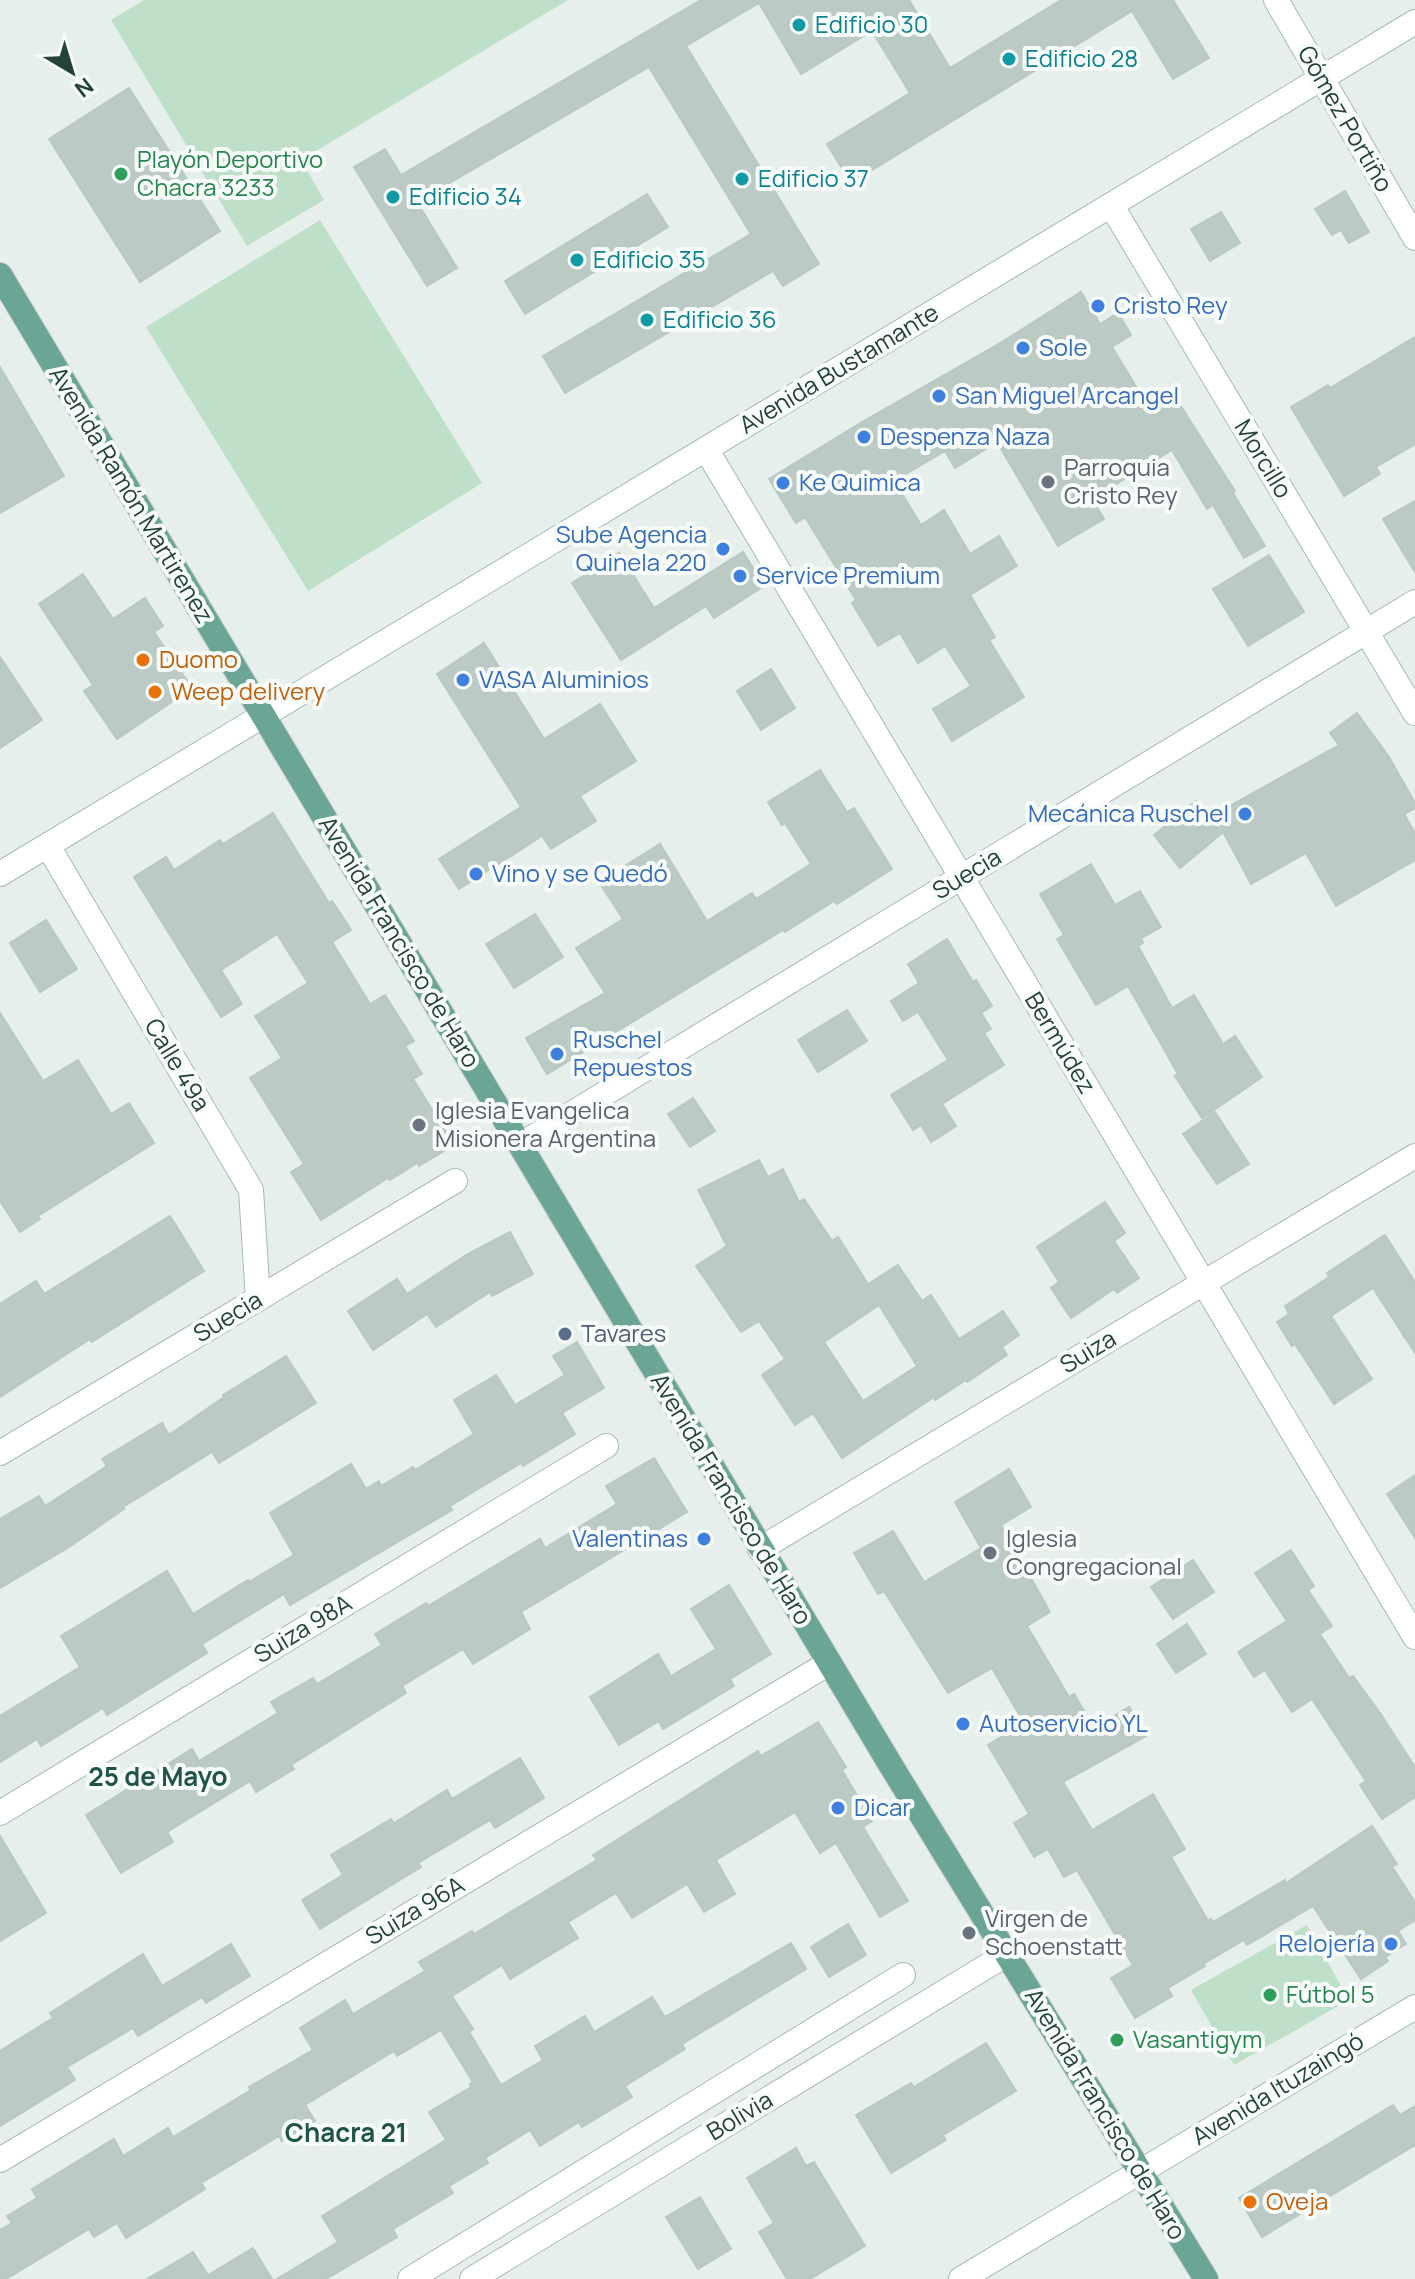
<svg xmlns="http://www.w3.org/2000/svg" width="1415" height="2279" font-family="Manrope,sans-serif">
  <rect width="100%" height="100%" fill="#e6efeb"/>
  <g fill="#bfe0c8">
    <path d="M144 0H568L301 160 324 200 247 246 111 20Z"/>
    <path d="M320 220 482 483 308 591 146 327Z"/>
    <path d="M1307 1925 1349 2000 1234 2065 1191 1990Z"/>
  </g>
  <g fill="#bbcac4" stroke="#b8c9c2" stroke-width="2" fill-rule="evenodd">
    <path d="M701 0H909L950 68 1061 0H1173L1209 58 1173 79 1132 11 851 183 827 144 910 93 872 31 801 74 759 3 686 46 819 264 783 286 773 271 565 393 543 356 751 234 649 67 417 202 457 268 427 286 354 167 385 149 401 175Z"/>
    <path d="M129 88 220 231 140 282 49 139Z"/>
    <path d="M1345 191 1369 232 1349 243 1341 230 1332 235 1315 209Z"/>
    <path d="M647 194 668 227 525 314 505 281Z"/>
    <path d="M1221 212 1240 243 1210 261 1191 229Z"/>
    <path d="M1081 292 1100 324 1118 313 1131 335 1112 347 1148 406 1171 391 1235 491 1233 493 1265 546 1244 558 1213 505 1207 509 1172 450 1092 499 1104 519 1058 546 997 442 955 468 945 451 894 481 921 525 944 510 970 554 999 536 1017 566 970 595 995 637 989 640 1024 697 952 741 933 709 971 686 945 646 918 663 900 633 878 646 852 603 856 600 805 517 796 523 769 479 862 422 1002 342Z"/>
    <path d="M1415 337V444L1376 467 1380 474 1344 496 1291 407 1328 385 1330 388Z"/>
    <path d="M0 367 64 476 0 513Z"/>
    <path d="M1415 501V572L1383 519Z"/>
    <path d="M743 552 764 586 714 618 706 606 621 660 572 583 619 553 654 608Z"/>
    <path d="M1269 555 1304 612 1248 646 1213 589Z"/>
    <path d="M83 574 113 619 145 598 163 626 154 632 192 688 117 739 84 691 93 685 39 604Z"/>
    <path d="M484 643 544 739 600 704 636 761 580 796 596 821 551 849 542 836 459 889 439 859 521 807 437 674Z"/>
    <path d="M0 657 42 720 0 748Z"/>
    <path d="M771 669 795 708 761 730 737 691Z"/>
    <path d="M1357 713 1389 757 1415 803V808L1404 814 1415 833V860L1336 906 1306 853 1251 884 1214 815 1339 745 1330 733Z"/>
    <path d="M820 770 847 812 854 808 892 869 837 904 834 901 785 932 783 930 547 1074 526 1038 605 993 576 948 623 919 599 882 660 844 707 921 752 893 756 899 811 864 785 823 782 825 768 802Z"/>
    <path d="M1196 801 1222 833 1180 868 1154 835Z"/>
    <path d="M273 813 329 903 332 901 351 930 332 942 370 1004 385 995 414 1041 405 1046 422 1074 413 1079 454 1145 419 1166 417 1163 390 1180 388 1178 321 1220 291 1172 304 1164 250 1078 282 1058 255 1016 308 983 277 934 221 970 242 1004 221 1017 134 877 166 857 174 870 220 840 223 844Z"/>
    <path d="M1091 864 1115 905 1140 891 1161 927 1141 938 1143 943 1138 946 1172 1008 1194 995 1223 1044 1235 1036 1262 1077 1202 1118 1175 1076 1178 1074 1128 986 1096 1005 1057 939 1064 935 1040 894Z"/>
    <path d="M535 914 563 957 514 988 486 944Z"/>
    <path d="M46 920 77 969 40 992 10 943Z"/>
    <path d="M947 939 973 982 976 980 992 1006 981 1013 991 1029 984 1033 1004 1065 942 1104 956 1126 931 1142 921 1125 913 1130 891 1095 948 1060 918 1012 903 1021 891 1001 919 983 908 964Z"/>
    <path d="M847 1010 867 1041 818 1072 798 1040Z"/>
    <path d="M0 1013 43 1081 78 1060 111 1114 129 1103 154 1143 38 1216 40 1219 20 1232 0 1201Z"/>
    <path d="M693 1098 715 1131 690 1147 668 1114Z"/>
    <path d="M1215 1112 1249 1164 1217 1184 1183 1134Z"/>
    <path d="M759 1160 768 1177 783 1169 799 1202 804 1199 832 1241 838 1237 868 1284 898 1265 922 1301 931 1295 959 1339 1003 1311 1019 1335 1002 1347 1007 1355 967 1382 966 1380 935 1400 934 1397 842 1458 813 1413 795 1425 762 1375 785 1359 759 1321 741 1332 696 1266 727 1246 698 1190ZM879 1305 917 1366 863 1401 824 1342Z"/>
    <path d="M1105 1202 1125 1233 1114 1241 1139 1278 1117 1293 1114 1289 1071 1318 1051 1288 1059 1282 1037 1247Z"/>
    <path d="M170 1216 204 1271 92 1342 90 1339 0 1397V1304L36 1281 44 1294Z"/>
    <path d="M510 1232 533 1274 492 1296 490 1292 436 1327 427 1314 373 1350 348 1311 397 1279 407 1294 466 1255Z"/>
    <path d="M1385 1235 1415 1282V1353L1373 1288 1331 1316 1372 1379 1334 1404 1295 1344 1292 1346 1277 1322 1289 1314 1285 1306 1329 1277 1327 1273Z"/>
    <path d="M577 1342 604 1388 562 1413 575 1434 523 1466 521 1463 450 1506 452 1510 290 1605 284 1594 202 1644 207 1653 107 1715 103 1708 41 1746 37 1739 0 1762V1716L80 1667 61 1636 167 1571 193 1614 248 1580 249 1582 294 1555 270 1513 351 1464 366 1489 379 1481 381 1486 413 1467 415 1470 474 1434 454 1400 496 1375 515 1405 565 1375 553 1356Z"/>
    <path d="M286 1356 316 1403 219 1463 212 1452 123 1507 124 1509 69 1547 0 1588V1519L39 1496 45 1506 107 1466 102 1459 162 1423 169 1435 224 1397 223 1395Z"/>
    <path d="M654 1458 687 1512 521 1612 530 1629 473 1664 463 1649 402 1686 406 1693 291 1765 294 1769 256 1792 250 1781 167 1832 173 1842 121 1873 86 1815 192 1749 199 1761 278 1713 271 1702 313 1678 317 1684 382 1645 375 1634 426 1603 428 1606 540 1539 545 1548 617 1504 606 1486Z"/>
    <path d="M1009 1469 1031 1507 1001 1525 1050 1612 1027 1626 1069 1697 1074 1694 1094 1728 1129 1707 1146 1736 1063 1782 1092 1830 1153 1794 1185 1849 1171 1857 1208 1921 1211 1919 1213 1922 1285 1880 1286 1883 1372 1826 1397 1864 1392 1867 1415 1902V1920L1398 1931 1406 1944 1385 1957 1388 1961 1361 1979 1313 1906 1247 1945 1244 1940 1203 1964 1205 1966 1168 1988 1172 1996 1135 2018 1111 1978 1133 1965 1077 1870 1064 1877 1048 1849 1034 1857 1014 1823 1029 1814 988 1745 1024 1723 992 1668 948 1693 884 1591 878 1594 854 1553 893 1531 924 1582 981 1548 955 1502Z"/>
    <path d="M1415 1475V1538L1387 1494Z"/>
    <path d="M1291 1550 1314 1586 1308 1590 1332 1626 1320 1634 1349 1678 1353 1676 1380 1713 1415 1767V1797L1382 1819 1360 1785 1366 1781 1312 1699 1292 1712 1265 1670 1254 1677 1238 1652 1287 1621 1255 1573Z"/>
    <path d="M1193 1560 1214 1592 1173 1619 1151 1587Z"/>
    <path d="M729 1585 771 1654 730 1679 734 1686 663 1729 659 1721 619 1745 590 1697 658 1654 671 1676 716 1649 691 1609Z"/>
    <path d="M1187 1624 1206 1654 1176 1673 1157 1644Z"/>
    <path d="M818 1722 846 1767 842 1770 872 1821 863 1827 908 1901 880 1917 836 1843 820 1853 795 1812 716 1860 735 1894 704 1912 687 1884 632 1918 616 1893 568 1922 578 1938 510 1979 502 1965 452 1996 473 2029 469 2032 501 2085 543 2060 535 2046 585 2016 594 2032 652 1997 665 2017 791 1943 806 1969 682 2044 685 2049 625 2086 632 2097 582 2127 579 2122 540 2146 530 2130 485 2158 488 2163 449 2186 453 2193 393 2229 397 2237 326 2279H277L338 2242 322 2216 446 2140 429 2112 471 2087 470 2084 473 2082 441 2030 397 2056 394 2051 305 2105 315 2121 282 2141 279 2136 201 2183 205 2189 126 2238 117 2223 94 2237 89 2229 6 2279H0V2230L12 2223 7 2216 37 2198 32 2189 114 2139 123 2156 168 2128 173 2137 251 2090 249 2087 313 2050 300 2028 345 2000 353 2014 425 1971 419 1962 472 1931 474 1934 597 1860 593 1855 758 1751 761 1756Z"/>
    <path d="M520 1758 544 1798 495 1828 490 1820 418 1863 421 1867 320 1929 302 1900 343 1875 331 1855 391 1819 394 1823 447 1790 452 1799Z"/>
    <path d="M0 1836 46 1913 0 1941Z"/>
    <path d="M848 1924 866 1955 829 1977 811 1947Z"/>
    <path d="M231 1944 250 1976 206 2003 202 1997 138 2036 133 2028 67 2067 75 2080 0 2126V2051L53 2018 50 2013 143 1954 162 1986Z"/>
    <path d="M986 2043 1016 2091 943 2135 946 2140 891 2173 856 2115 911 2083 914 2087Z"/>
    <path d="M1393 2105 1400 2115 1415 2106V2145L1262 2237 1239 2198Z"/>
    <path d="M796 2148 806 2166 814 2162 865 2246 810 2279H787L759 2232 774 2223 747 2178Z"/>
    <path d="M700 2197 731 2249 698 2269 666 2217Z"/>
    <path d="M253 2248 272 2279H147L193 2252 208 2275Z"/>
  </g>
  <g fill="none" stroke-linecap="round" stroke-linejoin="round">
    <g stroke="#a8b8b2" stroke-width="26">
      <g id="minor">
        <path d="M1276 0 1415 238"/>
        <path d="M1111 205 1415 713"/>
        <path d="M706 449 1415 1637"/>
        <path d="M48 846 251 1190 258 1299"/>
        <path d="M520 1145 1415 602"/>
        <path d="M0 1453 455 1181"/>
        <path d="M760 1549 1415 1156"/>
        <path d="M0 1813 606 1446"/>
        <path d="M0 2160 829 1663"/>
        <path d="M410 2279 903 1975"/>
        <path d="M472 2279 1007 1954"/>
      </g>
    </g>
    <g stroke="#a4bbb3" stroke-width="26">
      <g id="secondary">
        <path d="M0 874 1415 22"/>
        <path d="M961 2279 1415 2007"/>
      </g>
    </g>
    <g stroke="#c2cac8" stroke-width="26">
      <path id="primary" d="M0 275 890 1764 1206 2279"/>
    </g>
    <use href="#minor" stroke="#fff" stroke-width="24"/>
    <use href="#secondary" stroke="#fff" stroke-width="24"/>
    <use href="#primary" stroke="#6aa596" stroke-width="24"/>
  </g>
  <g fill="#0f9aa8" stroke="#f7fbf9" stroke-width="3">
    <circle cx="799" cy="25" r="8"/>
    <circle cx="1009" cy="59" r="8"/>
    <circle cx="742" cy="179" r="8"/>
    <circle cx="393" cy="197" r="8"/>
    <circle cx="577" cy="260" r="8"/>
    <circle cx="647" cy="320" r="8"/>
  </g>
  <g fill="#2e9e5b" stroke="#f7fbf9" stroke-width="3">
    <circle cx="121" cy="174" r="8"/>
    <circle cx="1270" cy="1995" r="8"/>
    <circle cx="1117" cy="2040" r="8"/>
  </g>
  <g fill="#3f7fe0" stroke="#f7fbf9" stroke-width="3">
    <circle cx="1098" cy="306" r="8"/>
    <circle cx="1023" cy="348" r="8"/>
    <circle cx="939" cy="396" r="8"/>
    <circle cx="864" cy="437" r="8"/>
    <circle cx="783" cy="483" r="8"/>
    <circle cx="723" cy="549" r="8"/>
    <circle cx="740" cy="576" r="8"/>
    <circle cx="463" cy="680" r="8"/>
    <circle cx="1245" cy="814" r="8"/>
    <circle cx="476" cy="874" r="8"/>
    <circle cx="557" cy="1054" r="8"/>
    <circle cx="704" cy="1539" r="8"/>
    <circle cx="963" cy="1724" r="8"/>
    <circle cx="838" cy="1808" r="8"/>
    <circle cx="1391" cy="1944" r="8"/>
  </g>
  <g fill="#6b7280" stroke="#f7fbf9" stroke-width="3">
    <circle cx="1048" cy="482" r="8"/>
    <circle cx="419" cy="1125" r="8"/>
    <circle cx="990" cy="1553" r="8"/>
    <circle cx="969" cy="1933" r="8"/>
  </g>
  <g fill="#e8710a" stroke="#f7fbf9" stroke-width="3">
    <circle cx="143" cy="660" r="8"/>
    <circle cx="155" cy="692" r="8"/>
    <circle cx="1250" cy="2202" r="8"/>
  </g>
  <circle fill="#5c6f8a" stroke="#f7fbf9" stroke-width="3" cx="565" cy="1334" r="8"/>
  <g text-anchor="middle" stroke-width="8" stroke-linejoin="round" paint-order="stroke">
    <g font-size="24" fill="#0d838f" stroke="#f7fbf9" text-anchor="start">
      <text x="815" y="33">Edificio 30</text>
      <text x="1025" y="67">Edificio 28</text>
      <text x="758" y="187">Edificio 37</text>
      <text x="409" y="205">Edificio 34</text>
      <text x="593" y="268">Edificio 35</text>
      <text x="663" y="328">Edificio 36</text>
    </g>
    <g font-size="24" fill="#24423a" stroke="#f7fbf9">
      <text transform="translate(1345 119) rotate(60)" y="8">Gómez Portiño</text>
      <text transform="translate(839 369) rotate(-31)" y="8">Avenida Bustamante</text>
      <text transform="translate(1263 459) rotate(59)" y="8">Morcillo</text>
      <text transform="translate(131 495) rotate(59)" y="8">Avenida Ramón Martirenez</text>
      <text transform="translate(967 874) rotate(-31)" y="8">Suecia</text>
      <text transform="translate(399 942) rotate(59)" y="8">Avenida Francisco de Haro</text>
      <text transform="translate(1060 1043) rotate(59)" y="8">Bermúdez</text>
      <text transform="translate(177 1065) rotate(59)" y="8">Calle 49a</text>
      <text transform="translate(228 1317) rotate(-31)" y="8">Suecia</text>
      <text transform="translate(1088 1352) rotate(-31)" y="8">Suiza</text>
      <text transform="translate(731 1499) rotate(59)" y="8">Avenida Francisco de Haro</text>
      <text transform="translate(303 1629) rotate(-31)" y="8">Suiza 98A</text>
      <text transform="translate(415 1911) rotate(-31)" y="8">Suiza 96A</text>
      <text transform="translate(1278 2089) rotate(-31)" y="8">Avenida Ituzaingó</text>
      <text transform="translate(1105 2114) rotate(59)" y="8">Avenida Francisco de Haro</text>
      <text transform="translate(740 2116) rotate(-31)" y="8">Bolivia</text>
    </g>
    <g font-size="24" fill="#27864d" stroke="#f7fbf9" text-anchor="start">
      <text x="137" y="168">Playón Deportivo<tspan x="137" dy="28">Chacra 3233</tspan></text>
      <text x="1286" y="2003">Fútbol 5</text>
      <text x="1133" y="2048">Vasantigym</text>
    </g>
    <g font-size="24" fill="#366cbe" stroke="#f7fbf9" text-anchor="start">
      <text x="1114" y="314">Cristo Rey</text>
      <text x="1039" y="356">Sole</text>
      <text x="955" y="404">San Miguel Arcangel</text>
      <text x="880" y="445">Despenza Naza</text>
      <text x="799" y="491">Ke Quimica</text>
      <text x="707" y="543" text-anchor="end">Sube Agencia<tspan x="707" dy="28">Quinela 220</tspan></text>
      <text x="756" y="584">Service Premium</text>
      <text x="479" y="688">VASA Aluminios</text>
      <text x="1229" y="822" text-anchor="end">Mecánica Ruschel</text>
      <text x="492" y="882">Vino y se Quedó</text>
      <text x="573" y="1048">Ruschel<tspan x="573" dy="28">Repuestos</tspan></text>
      <text x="688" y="1547" text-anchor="end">Valentinas</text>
      <text x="979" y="1732">Autoservicio YL</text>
      <text x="854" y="1816">Dicar</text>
      <text x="1375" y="1952" text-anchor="end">Relojería</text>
    </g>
    <g font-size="24" fill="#5b616d" stroke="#f7fbf9" text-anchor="start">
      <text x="1064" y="476">Parroquia<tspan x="1064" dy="28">Cristo Rey</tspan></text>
      <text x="435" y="1119">Iglesia Evangelica<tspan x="435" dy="28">Misionera Argentina</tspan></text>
      <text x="1006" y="1547">Iglesia<tspan x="1006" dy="28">Congregacional</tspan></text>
      <text x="985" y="1927">Virgen de<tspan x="985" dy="28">Schoenstatt</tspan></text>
    </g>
    <g font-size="24" fill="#c56008" stroke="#f7fbf9" text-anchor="start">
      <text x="159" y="668">Duomo</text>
      <text x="171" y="700">Weep delivery</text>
      <text x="1266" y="2210">Oveja</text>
    </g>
    <g font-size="24" fill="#4e5e75" stroke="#f7fbf9" text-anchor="start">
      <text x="581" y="1342">Tavares</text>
    </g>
    <g font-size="26" font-weight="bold" fill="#1f5548" stroke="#f7fbf9">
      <text x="158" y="1786">25 de Mayo</text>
      <text x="346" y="2142">Chacra 21</text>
    </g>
  </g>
  <g transform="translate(72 72) rotate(142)" stroke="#f7fbf9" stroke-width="6" paint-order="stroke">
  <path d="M0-6L14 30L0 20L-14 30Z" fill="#24423a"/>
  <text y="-12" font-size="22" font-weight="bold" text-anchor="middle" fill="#24423a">N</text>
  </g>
</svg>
